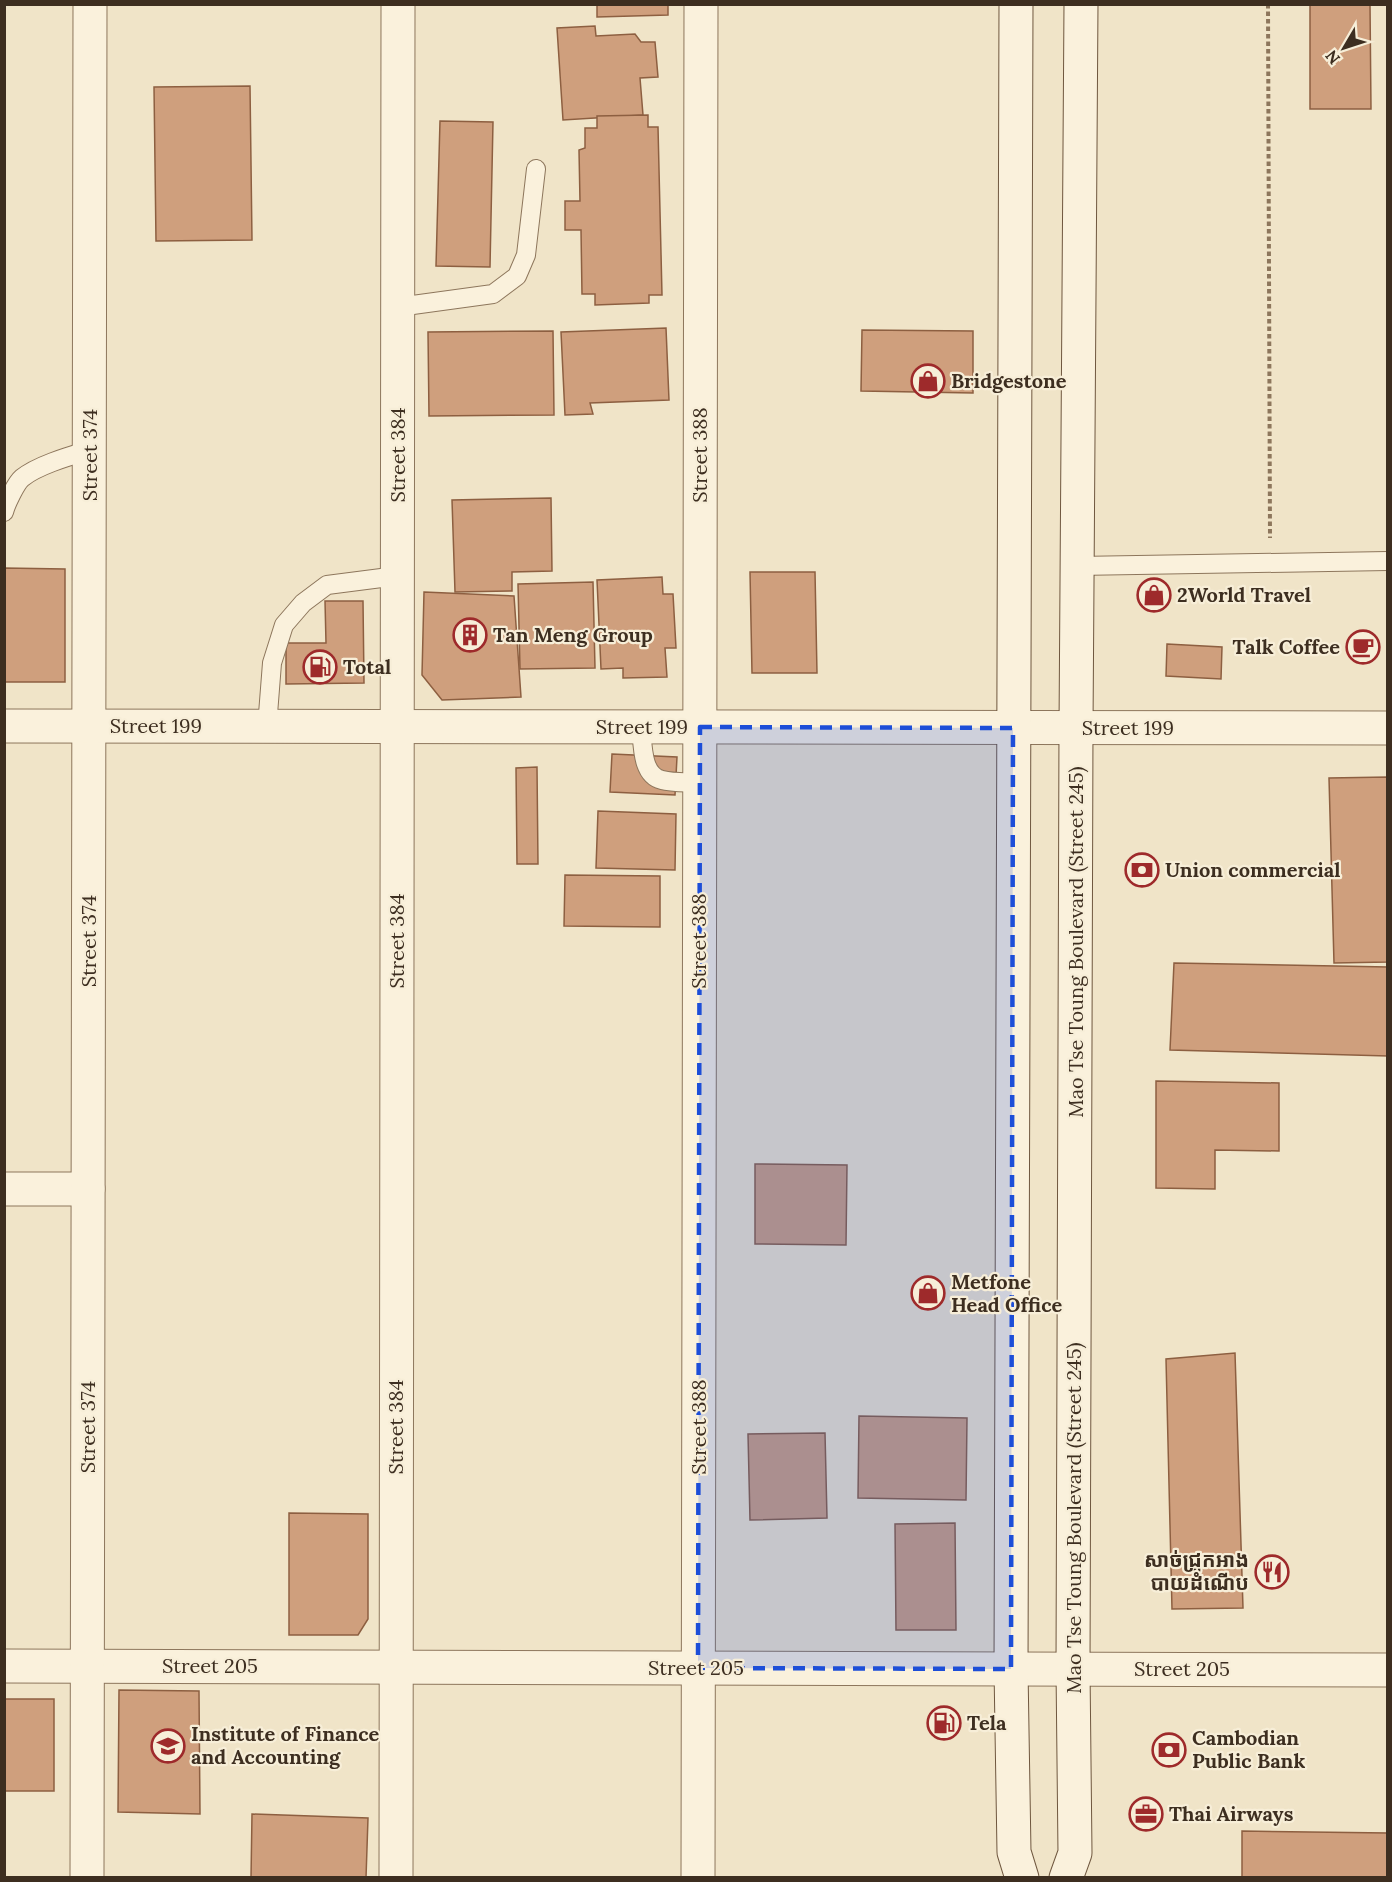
<svg xmlns="http://www.w3.org/2000/svg" width="1392" height="1882" font-family="Lora,'Noto Sans Khmer',serif">
  <rect width="100%" height="100%" fill="#f0e4c8"/>
  <g fill="#cf9f7d" stroke="#8d5f41" stroke-width="1.5">
    <path d="M597 4H668V15L597 17Z"/>
    <path d="M1310 4H1370L1371 109H1310Z"/>
    <path d="M595 26 596 36 635 34 641 42H655L658 77 640 78 643 115 563 120 557 28Z"/>
    <path d="M250 86 252 240 156 241 154 87Z"/>
    <path d="M648 115V127H658L662 295H649V303L595 305V294H582L581 230H565V201H580L579 150 585 148V128H597V116Z"/>
    <path d="M440 121 493 122 490 267 436 266Z"/>
    <path d="M666 328 669 400 590 403 593 414 565 415 561 332Z"/>
    <path d="M862 330 973 331V393L861 391Z"/>
    <path d="M553 331 554 415 429 416 428 332Z"/>
    <path d="M551 498 552 571 512 572V591L455 592 452 500Z"/>
    <path d="M4 568 65 569V682H4Z"/>
    <path d="M750 572H815L817 673H752Z"/>
    <path d="M662 577 663 594H673L676 648H665L667 677 623 678V668L601 669 597 580Z"/>
    <path d="M593 582 595 668 520 669 518 584Z"/>
    <path d="M424 592 514 596 521 697 442 700 422 675Z"/>
    <path d="M325 601H363L364 683 286 684V643H326Z"/>
    <path d="M1167 644 1222 647 1221 679 1166 676Z"/>
    <path d="M612 754 677 757 675 795 610 792Z"/>
    <path d="M537 767 538 864H517L516 768Z"/>
    <path d="M1388 777V962L1334 963 1329 778Z"/>
    <path d="M598 811 676 814 675 870 596 868Z"/>
    <path d="M565 875 660 876V927L564 926Z"/>
    <path d="M1174 963 1388 967V1056L1170 1050Z"/>
    <path d="M1156 1081 1279 1083V1151L1215 1150V1189L1156 1188Z"/>
    <path d="M755 1164 847 1165 846 1245 755 1244Z"/>
    <path d="M1235 1353 1243 1608 1172 1609 1166 1359Z"/>
    <path d="M859 1416 967 1418 966 1500 858 1498Z"/>
    <path d="M825 1433 827 1518 750 1520 748 1434Z"/>
    <path d="M289 1513 368 1514V1619L358 1635H289Z"/>
    <path d="M955 1523 956 1630H896L895 1524Z"/>
    <path d="M119 1690 199 1691 200 1814 118 1812Z"/>
    <rect x="4" y="1699" width="50" height="92"/>
    <path d="M252 1814 368 1818 366 1878H251Z"/>
    <path d="M1242 1831 1388 1833V1878H1242Z"/>
  </g>
  <g fill="none" stroke-linecap="round" stroke-linejoin="round">
    <g stroke="#8d765c" stroke-width="20">
      <g id="service">
        <path d="M398 307 493 294 517 276 526 255 536 169"/>
        <path d="M4 512C6 504 16 483 22 478 38 465 70 456 90 450"/>
        <path d="M1077 566 1388 561"/>
        <path d="M267 727 272 663 284 625 303 603 327 585 397 576"/>
        <path d="M641 727C643 744 641 775 662 780 673 783 688 782 700 783"/>
      </g>
    </g>
    <g stroke="#8d765c" stroke-width="35">
      <g id="minor">
        <path d="M4 1189H88"/>
        <path d="M4 1666 1388 1670"/>
        <path d="M87 1878 90 4"/>
        <path d="M396 1878 398 4"/>
        <path d="M698 1878 701 4"/>
      </g>
    </g>
    <g stroke="#8d765c" stroke-width="35">
      <path id="tertiary" d="M4 726 1388 728"/>
    </g>
    <g stroke="#6f573f" stroke-width="35">
      <g id="secondary">
        <path d="M1016 4 1011 1669 1014 1852 1022 1878"/>
        <path d="M1066 1878 1075 1853 1073 1669 1076 728 1081 4"/>
      </g>
    </g>
    <path stroke="#8d765c" stroke-width="4" stroke-dasharray="4.5 3" stroke-linecap="butt" d="M1268 4 1270 538"/>
    <use href="#service" stroke="#faf1dc" stroke-width="18"/>
    <use href="#minor" stroke="#faf1dc" stroke-width="33"/>
    <use href="#tertiary" stroke="#faf1dc" stroke-width="33"/>
    <use href="#secondary" stroke="#faf1dc" stroke-width="33"/>
  </g>
  <path fill="#1d4ed8" fill-opacity="0.2" stroke="#1d4ed8" stroke-width="4.5" stroke-dasharray="12 8" stroke-linejoin="round" d="M700 727 1013 728 1011 1669 698 1668Z"/>
  <defs>
    <g id="shop-ring" transform="scale(1.725)"><circle r="9.5" fill="#f7eed8" stroke="#9e2a2b" stroke-width="1.5"/><path d="M-5-2.5h2.3a2.7 3.5 0 0 1 5.4 0H5L5.5 6h-11ZM-1.5-2.5h3a1.5 2.3 0 0 0-3 0Z" fill="#9e2a2b"/></g>
    <g id="building-ring" transform="scale(1.725)"><circle r="9.5" fill="#f7eed8" stroke="#9e2a2b" stroke-width="1.5"/><path d="M-4-6H4V6H1V3H-1V6H-4ZM-2.5-4.3h1.7v1.8h-1.7ZM.8-4.3h1.7v1.8H.8ZM-2.5-1h1.7V.8h-1.7ZM.8-1h1.7V.8H.8Z" fill="#9e2a2b"/></g>
    <g id="cafe-ring" transform="scale(1.725)"><circle r="9.5" fill="#f7eed8" stroke="#9e2a2b" stroke-width="1.5"/><path d="M-5.5-4.5H6V0H3Q3 3.5 0 3.5H-2.5Q-5.5 3.5-5.5 0ZM3-3.2v2h1.7v-2ZM-6 4.5H4V6H-6Z" fill="#9e2a2b"/></g>
    <g id="fuel-ring" transform="scale(1.725)"><circle r="9.5" fill="#f7eed8" stroke="#9e2a2b" stroke-width="1.5"/><path d="M-5.5-6h7V0h2V4h1.3V-2.5L3-4.5l.8-.8L6-3V5H2.5V1h-1V6h-7ZM-4.2-4.7v3.2H.2V-4.7Z" fill="#9e2a2b"/></g>
    <g id="bank-ring" transform="scale(1.725)"><circle r="9.5" fill="#f7eed8" stroke="#9e2a2b" stroke-width="1.5"/><path d="M-6-4H6V4H-6ZM0-2.3a2.3 2.3 0 1 0 0 4.6a2.3 2.3 0 1 0 0-4.6Z" fill="#9e2a2b"/></g>
    <g id="restaurant-ring" transform="scale(1.725)"><circle r="9.5" fill="#f7eed8" stroke="#9e2a2b" stroke-width="1.5"/><path d="M-5-6h1v4h1v-4h1v4h1v-4h1v5L-1.5 .5V6h-2V.5L-5-1ZM5-6V6H3V1.5H1.5Q1.5-4 5-6Z" fill="#9e2a2b"/></g>
    <g id="school-ring" transform="scale(1.725)"><circle r="9.5" fill="#f7eed8" stroke="#9e2a2b" stroke-width="1.5"/><path d="M0-5L7-2L0 1L-7-2ZM-4 1L0 2.5L4 1V4Q0 6-4 4Z" fill="#9e2a2b"/></g>
    <g id="office-ring" transform="scale(1.725)"><circle r="9.5" fill="#f7eed8" stroke="#9e2a2b" stroke-width="1.5"/><path d="M-6-3h4V-5.5h4V-3h4V5H-6ZM-1-4.5V-3h2v-1.5ZM-6 0V1H6V0Z" fill="#9e2a2b"/></g>
  </defs>
  <g fill-rule="evenodd">
    <use href="#shop-ring" x="928" y="381"/>
    <use href="#shop-ring" x="1154" y="595"/>
    <use href="#building-ring" x="470" y="635"/>
    <use href="#cafe-ring" x="1363" y="647"/>
    <use href="#fuel-ring" x="320" y="667"/>
    <use href="#bank-ring" x="1142" y="870"/>
    <use href="#shop-ring" x="928" y="1293"/>
    <use href="#restaurant-ring" x="1272" y="1572"/>
    <use href="#fuel-ring" x="944" y="1723"/>
    <use href="#school-ring" x="168" y="1746"/>
    <use href="#bank-ring" x="1169" y="1750"/>
    <use href="#office-ring" x="1146" y="1814"/>
  </g>
  <g text-anchor="middle" stroke-width="4.5" stroke-linejoin="round" paint-order="stroke">
    <g font-size="20" font-weight="bold" fill="#3d2e20" stroke="#f7eed8" text-anchor="start">
      <text x="951" y="388">Bridgestone</text>
      <text x="1177" y="602">2World Travel</text>
      <text x="493" y="642">Tan Meng Group</text>
      <text x="1340" y="654" text-anchor="end">Talk Coffee</text>
      <text x="343" y="674">Total</text>
      <text x="1165" y="877">Union commercial</text>
      <text x="951" y="1289">Metfone<tspan x="951" dy="23">Head Office</tspan></text>
      <text x="1249" y="1567" text-anchor="end">សាច់ជ្រូកអាង<tspan x="1249" dy="23">បាយដំណើប</tspan></text>
      <text x="967" y="1730">Tela</text>
      <text x="191" y="1741">Institute of Finance<tspan x="191" dy="23">and Accounting</tspan></text>
      <text x="1192" y="1745">Cambodian<tspan x="1192" dy="23">Public Bank</tspan></text>
      <text x="1169" y="1821">Thai Airways</text>
    </g>
    <g font-size="20" fill="#3d2e20" stroke="#f7eed8">
      <text transform="translate(90 455) rotate(-90)" y="7">Street 374</text>
      <text transform="translate(398 455) rotate(-90)" y="7">Street 384</text>
      <text transform="translate(700 455) rotate(-90)" y="7">Street 388</text>
      <text x="156" y="733">Street 199</text>
      <text x="642" y="734">Street 199</text>
      <text x="1128" y="735">Street 199</text>
      <text transform="translate(89 941) rotate(-90)" y="7">Street 374</text>
      <text transform="translate(397 941) rotate(-90)" y="7">Street 384</text>
      <text transform="translate(699 941) rotate(-90)" y="7">Street 388</text>
      <text transform="translate(1076 942) rotate(-90)" y="7">Mao Tse Toung Boulevard (Street 245)</text>
      <text transform="translate(88 1427) rotate(-90)" y="7">Street 374</text>
      <text transform="translate(396 1427) rotate(-90)" y="7">Street 384</text>
      <text transform="translate(699 1427) rotate(-90)" y="7">Street 388</text>
      <text transform="translate(1074 1518) rotate(-90)" y="7">Mao Tse Toung Boulevard (Street 245)</text>
      <text x="210" y="1673">Street 205</text>
      <text x="696" y="1675">Street 205</text>
      <text x="1182" y="1676">Street 205</text>
    </g>
  </g>
  <rect width="1392" height="1882" fill="none" stroke="#3d2e20" stroke-width="12"/>
  <g transform="translate(1344 48) rotate(231)" stroke="#f7eed8" stroke-width="4.5" paint-order="stroke">
  <path d="M0-4.5L10 22L0 15L-10 22Z" fill="#3d2e20"/>
  <text y="-9" font-size="16" font-weight="bold" text-anchor="middle" fill="#3d2e20">N</text>
  </g>
</svg>
